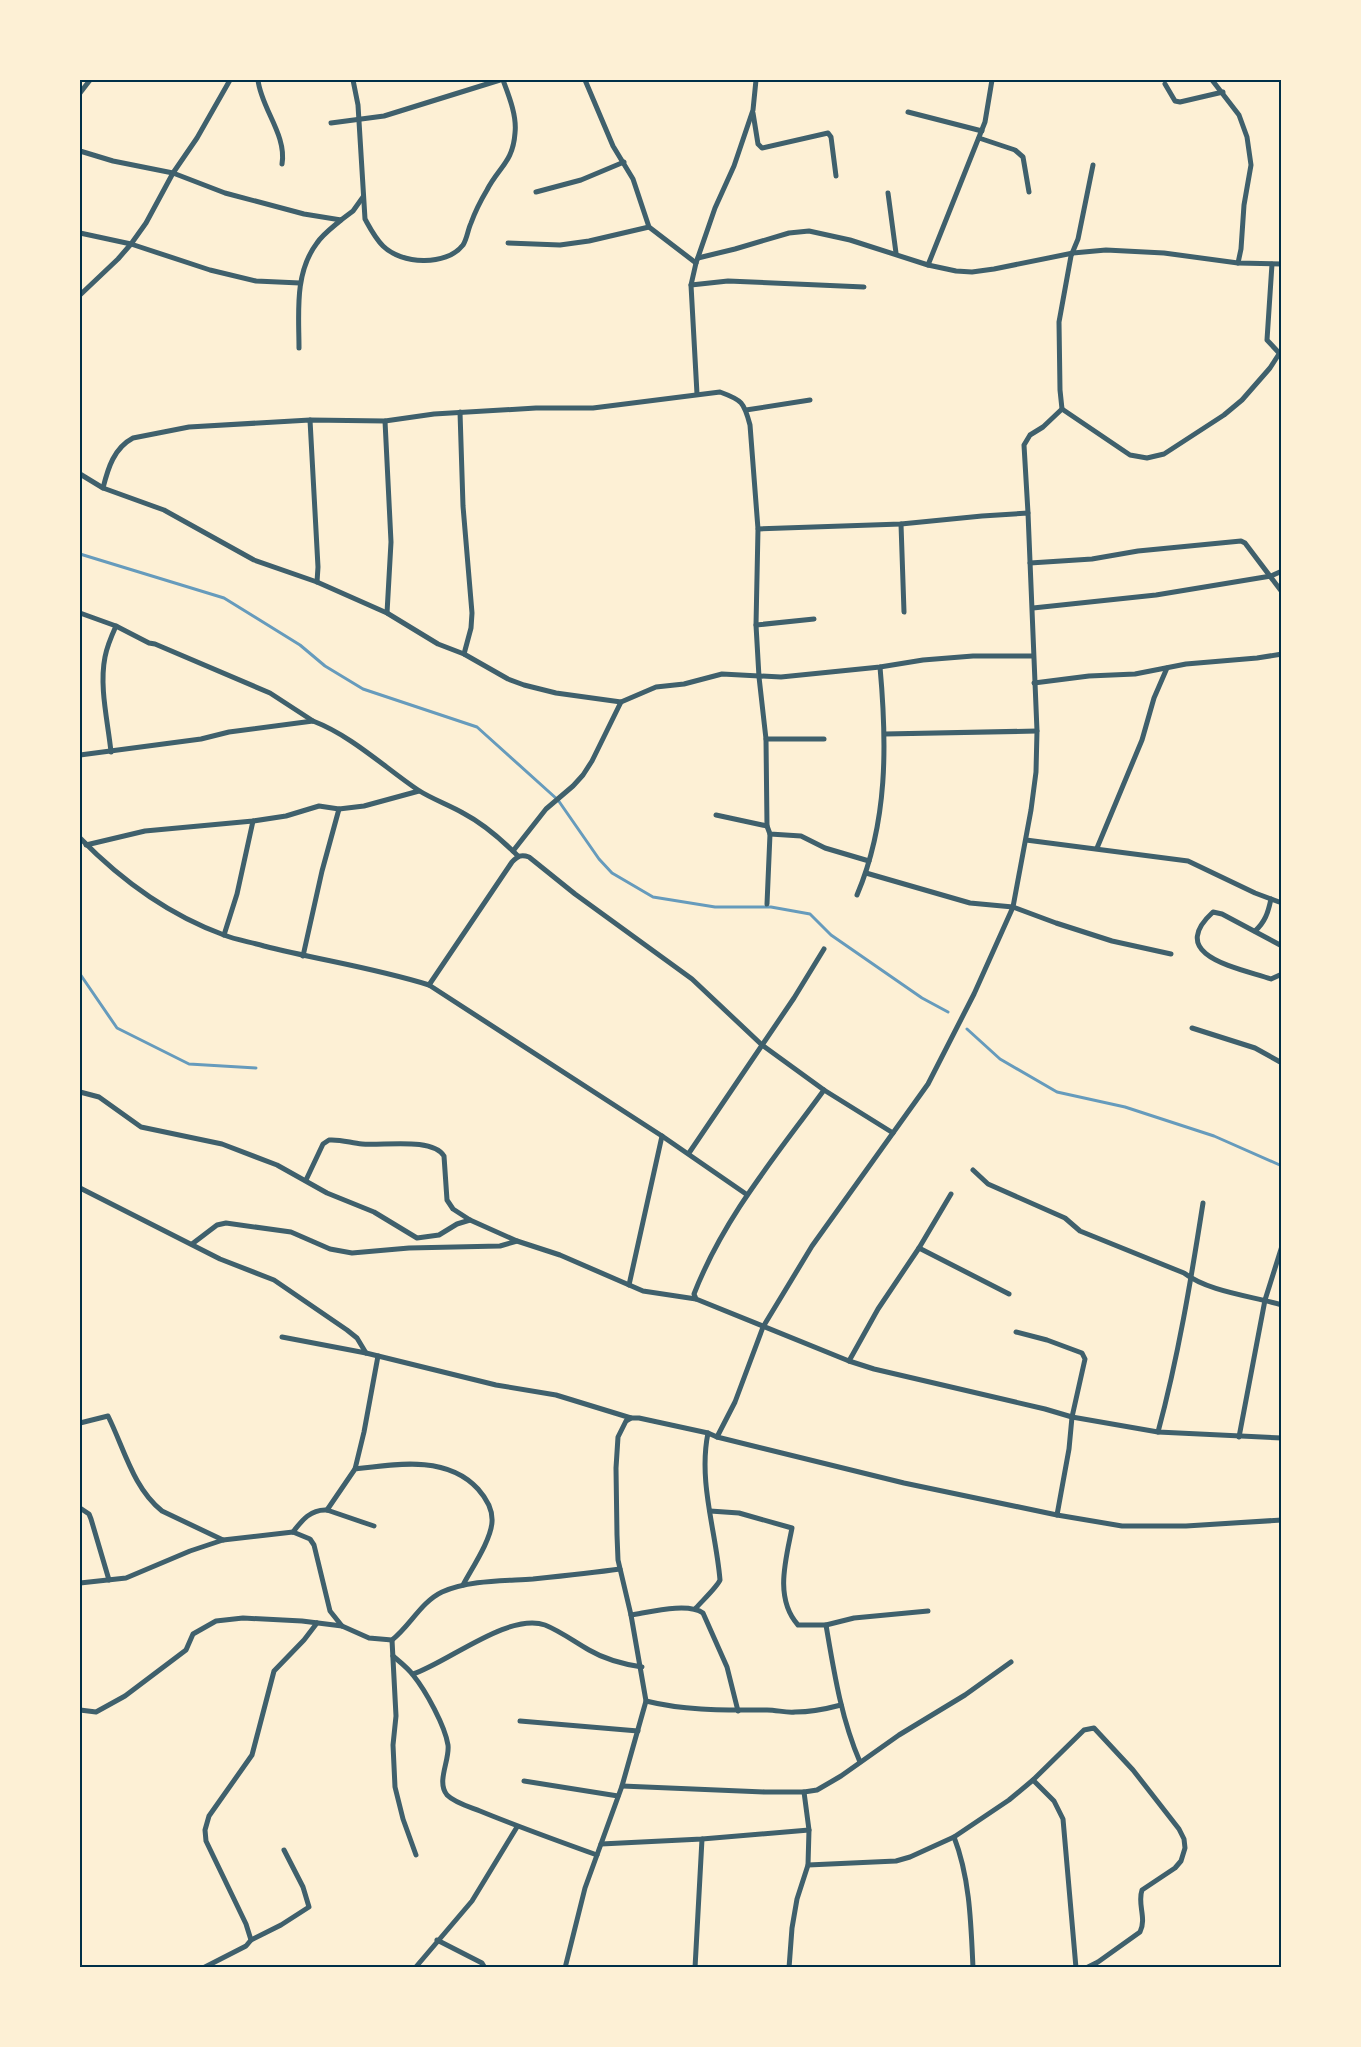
<svg xmlns="http://www.w3.org/2000/svg" width="1361" height="2047" font-family="'Nunito Sans',sans-serif">
  <rect width="100%" height="100%" fill="#fdf0d5"/>
  <g fill="none" stroke-linecap="round" stroke-linejoin="round">
    <g stroke="#669bbc" stroke-width="3">
      <path d="M80 554 224 598 300 645 325 666 363 689 477 727 558 800 599 859 612 873 653 897 715 907H771L810 914 831 935 922 998 948 1012"/>
      <path d="M80 974 117 1028 189 1064 256 1068"/>
      <path d="M967 1029 1000 1059 1057 1092 1125 1107 1214 1136 1282 1166"/>
    </g>
    <g stroke="#3f606c" stroke-width="5">
      <path d="M258 80C261 108 287 135 282 164"/>
      <path d="M353 80 358 105 365 219C370 228 375 238 383 246 401 264 446 267 463 245 467 239 468 229 471 223 475 212 481 200 487 190 499 167 513 162 515 133 517 116 509 96 503 80"/>
      <path d="M585 80 613 146 633 179 649 227 696 263"/>
      <path d="M1212 80 1239 115 1247 137 1251 165 1244 205 1241 249 1238 263"/>
      <path d="M1165 84 1175 101 1180 102 1223 92"/>
      <path d="M80 93 90 80"/>
      <path d="M908 112 982 131"/>
      <path d="M753 113 758 144 762 148 828 133 831 137 836 176"/>
      <path d="M331 123 384 116 500 80"/>
      <path d="M979 138 1015 150 1023 157 1029 192"/>
      <path d="M80 151 113 161 173 173 225 193 304 214 341 220 353 211 363 197"/>
      <path d="M536 192 581 180 624 162"/>
      <path d="M888 193 896 253"/>
      <path d="M80 233 131 244 210 270 256 281 300 283"/>
      <path d="M508 243 560 245 589 241 649 227"/>
      <path d="M698 258 735 249 789 233 809 231 850 240 928 265 956 271 972 272 994 269 1073 253 1106 250 1164 253 1238 263 1282 264"/>
      <path d="M1272 264 1267 340 1281 355"/>
      <path d="M928 265 985 122 992 80"/>
      <path d="M691 285 728 281 864 287"/>
      <path d="M80 295 118 259 131 244 146 223 173 173 197 138 230 80"/>
      <path d="M299 348C299 314 294 273 317 243 323 234 333 227 341 220"/>
      <path d="M697 394 691 285 696 263 715 208 734 166 753 110 756 80"/>
      <path d="M1062 409 1130 455 1147 458 1164 454 1224 415 1242 400 1270 368 1279 354"/>
      <path d="M746 410 810 400"/>
      <path d="M460 412 463 506 472 613 471 628 464 654"/>
      <path d="M310 420 318 567 317 582"/>
      <path d="M385 421 391 542 387 613"/>
      <path d="M80 474 103 488 164 510 254 560 317 582 387 613 438 644 464 654 508 679 524 685 556 693 621 702 656 687 684 684 722 674 781 677 880 667 923 660 973 656H1033"/>
      <path d="M103 488C108 468 114 448 133 438L189 427 310 420 385 421 434 414 536 408H593L720 392C742 400 744 402 750 425L758 529 756 625 759 677 766 739 767 826 770 834 801 836 825 848 869 861"/>
      <path d="M1028 513 1024 445 1030 435 1043 427 1062 409 1060 390 1059 322 1071 256 1078 239 1093 165"/>
      <path d="M901 524 904 612"/>
      <path d="M1030 563 1092 559 1138 551 1241 541 1245 543 1282 592"/>
      <path d="M1033 608 1156 595 1271 576 1282 571"/>
      <path d="M80 613 116 626 149 643 155 644 270 693 313 721"/>
      <path d="M756 625 814 619"/>
      <path d="M1034 683 1089 676 1135 674 1186 664 1257 658 1282 654"/>
      <path d="M885 734 1037 731"/>
      <path d="M766 739H824"/>
      <path d="M111 752C108 722 99 687 105 657 107 646 111 637 116 626"/>
      <path d="M80 755 201 739 229 732 313 721C352 736 384 767 418 790 432 799 449 805 463 813 484 824 502 840 518 856"/>
      <path d="M716 815 767 826"/>
      <path d="M80 838C120 879 169 915 224 935 236 940 251 942 264 946 319 960 375 968 429 985L662 1136 746 1194"/>
      <path d="M1026 840 1188 861 1255 893 1282 903"/>
      <path d="M86 845 145 831 253 821 286 816 319 806 339 809 364 806 419 791"/>
      <path d="M1097 848 1142 740 1154 698 1167 668"/>
      <path d="M513 851 546 809 573 786 583 775 592 761 621 702"/>
      <path d="M866 873 970 903 1013 907 1056 923 1112 941 1171 954"/>
      <path d="M857 895C888 822 887 744 880 667"/>
      <path d="M767 904 770 834"/>
      <path d="M1255 931C1265 922 1268 913 1271 899"/>
      <path d="M224 935 237 894 253 821"/>
      <path d="M1282 946 1222 914 1213 912C1165 956 1239 968 1271 979L1282 974"/>
      <path d="M303 956 322 871 339 809"/>
      <path d="M429 985 512 862C518 856 521 854 529 857L575 894 692 979 762 1045 824 1090 893 1133"/>
      <path d="M1192 1028 1255 1048 1282 1063"/>
      <path d="M824 1090C776 1156 724 1217 694 1294L696 1299 849 1361 874 1369 1045 1409 1072 1417 1158 1432 1282 1438"/>
      <path d="M80 1092 99 1097 141 1127 222 1144 277 1165 327 1193 374 1212 417 1238 439 1235 457 1224 470 1220"/>
      <path d="M689 1153 794 998 824 949"/>
      <path d="M973 1170 988 1184 1065 1218 1080 1231 1184 1273C1209 1292 1252 1296 1282 1305"/>
      <path d="M306 1180 323 1144 329 1140C340 1139 351 1143 362 1144 383 1146 432 1137 444 1156L447 1200 453 1209 470 1220 517 1241 560 1255 643 1291 696 1299"/>
      <path d="M80 1188 220 1259 274 1280 347 1330 357 1338 366 1353"/>
      <path d="M192 1244 217 1225 226 1223 291 1232 330 1249 352 1253 409 1248 500 1246 517 1241"/>
      <path d="M919 1248 1009 1294"/>
      <path d="M629 1285 662 1136"/>
      <path d="M1016 1332 1047 1340 1082 1353 1085 1359 1072 1417 1069 1449 1057 1515"/>
      <path d="M282 1337 366 1353 496 1385 556 1395 631 1418"/>
      <path d="M849 1361 878 1309 919 1248 951 1194"/>
      <path d="M80 1423 108 1416C124 1448 133 1488 162 1511L223 1540"/>
      <path d="M1158 1432C1178 1358 1191 1280 1203 1203"/>
      <path d="M717 1437 735 1402 763 1327 812 1246 928 1084 974 994 1013 907 1031 810 1036 772 1037 731 1028 513 982 516 901 524 758 529"/>
      <path d="M1239 1437 1265 1300 1282 1246"/>
      <path d="M355 1469 364 1432 378 1356"/>
      <path d="M80 1508 89 1514 91 1519 109 1580"/>
      <path d="M327 1510 355 1469C396 1464 447 1455 478 1489 486 1498 493 1509 492 1522 491 1540 472 1568 463 1585"/>
      <path d="M710 1511 739 1513 792 1528C786 1559 774 1598 798 1625H826L854 1618 928 1611"/>
      <path d="M293 1532C302 1520 311 1509 327 1510L374 1526"/>
      <path d="M80 1583 126 1578 190 1551 223 1540 293 1532 310 1539 314 1545 330 1611 342 1626"/>
      <path d="M696 1608C702 1601 717 1587 720 1580 716 1531 698 1482 708 1433"/>
      <path d="M631 1615C650 1612 688 1602 703 1613L727 1667 738 1711"/>
      <path d="M826 1625C834 1672 841 1718 860 1762"/>
      <path d="M392 1640 396 1716 393 1745 395 1787 403 1819 416 1855"/>
      <path d="M393 1656C400 1662 408 1668 413 1675 426 1691 445 1726 448 1745 450 1760 436 1782 447 1795 455 1803 470 1807 480 1811 519 1827 558 1841 597 1855"/>
      <path d="M413 1674C447 1663 509 1612 545 1625 560 1631 575 1642 589 1650 606 1660 622 1664 642 1667"/>
      <path d="M646 1701C686 1711 726 1710 767 1710 777 1710 786 1713 795 1712 811 1712 826 1709 841 1705"/>
      <path d="M80 1710 96 1712 125 1696 186 1650 193 1634 216 1621 243 1618 302 1621 342 1626 369 1638 392 1640C410 1626 421 1602 442 1592 469 1580 503 1581 533 1579 562 1576 591 1573 620 1569"/>
      <path d="M520 1721 638 1731"/>
      <path d="M1033 1780 1054 1801 1063 1819 1076 1968"/>
      <path d="M524 1781 618 1796"/>
      <path d="M622 1786 765 1792H804L817 1790 841 1776 899 1735 965 1695 1011 1662"/>
      <path d="M954 1837C970 1878 971 1924 973 1968"/>
      <path d="M601 1844 702 1839 809 1830"/>
      <path d="M808 1865 896 1861 910 1857 954 1837 1009 1800 1033 1780 1084 1730 1094 1728 1133 1770 1179 1829 1184 1839 1185 1848 1181 1861 1175 1868 1142 1890C1137 1904 1147 1918 1140 1932L1098 1962 1086 1968"/>
      <path d="M251 1940 281 1925 309 1907 303 1887 284 1850"/>
      <path d="M437 1940 482 1963 485 1968"/>
      <path d="M203 1968 246 1946 251 1940 246 1924 206 1841 205 1830 209 1816 252 1755 274 1671 304 1640 317 1623"/>
      <path d="M415 1968 472 1901 517 1827"/>
      <path d="M565 1968 585 1888 622 1786 646 1701 631 1615 618 1560 617 1535 616 1468 618 1437 626 1421 631 1418H639L708 1433 717 1437 904 1483 1057 1515 1122 1526H1186L1282 1520"/>
      <path d="M695 1968 702 1839"/>
      <path d="M789 1968 792 1928 797 1899 808 1865 809 1830 804 1792"/>
    </g>
  </g>
  <rect width="1361" height="2047" fill="none" stroke="#fdf0d5" stroke-width="162"/>
  <rect x="81" y="81" width="1199" height="1885" fill="none" stroke="#003049" stroke-width="2"/>
</svg>
